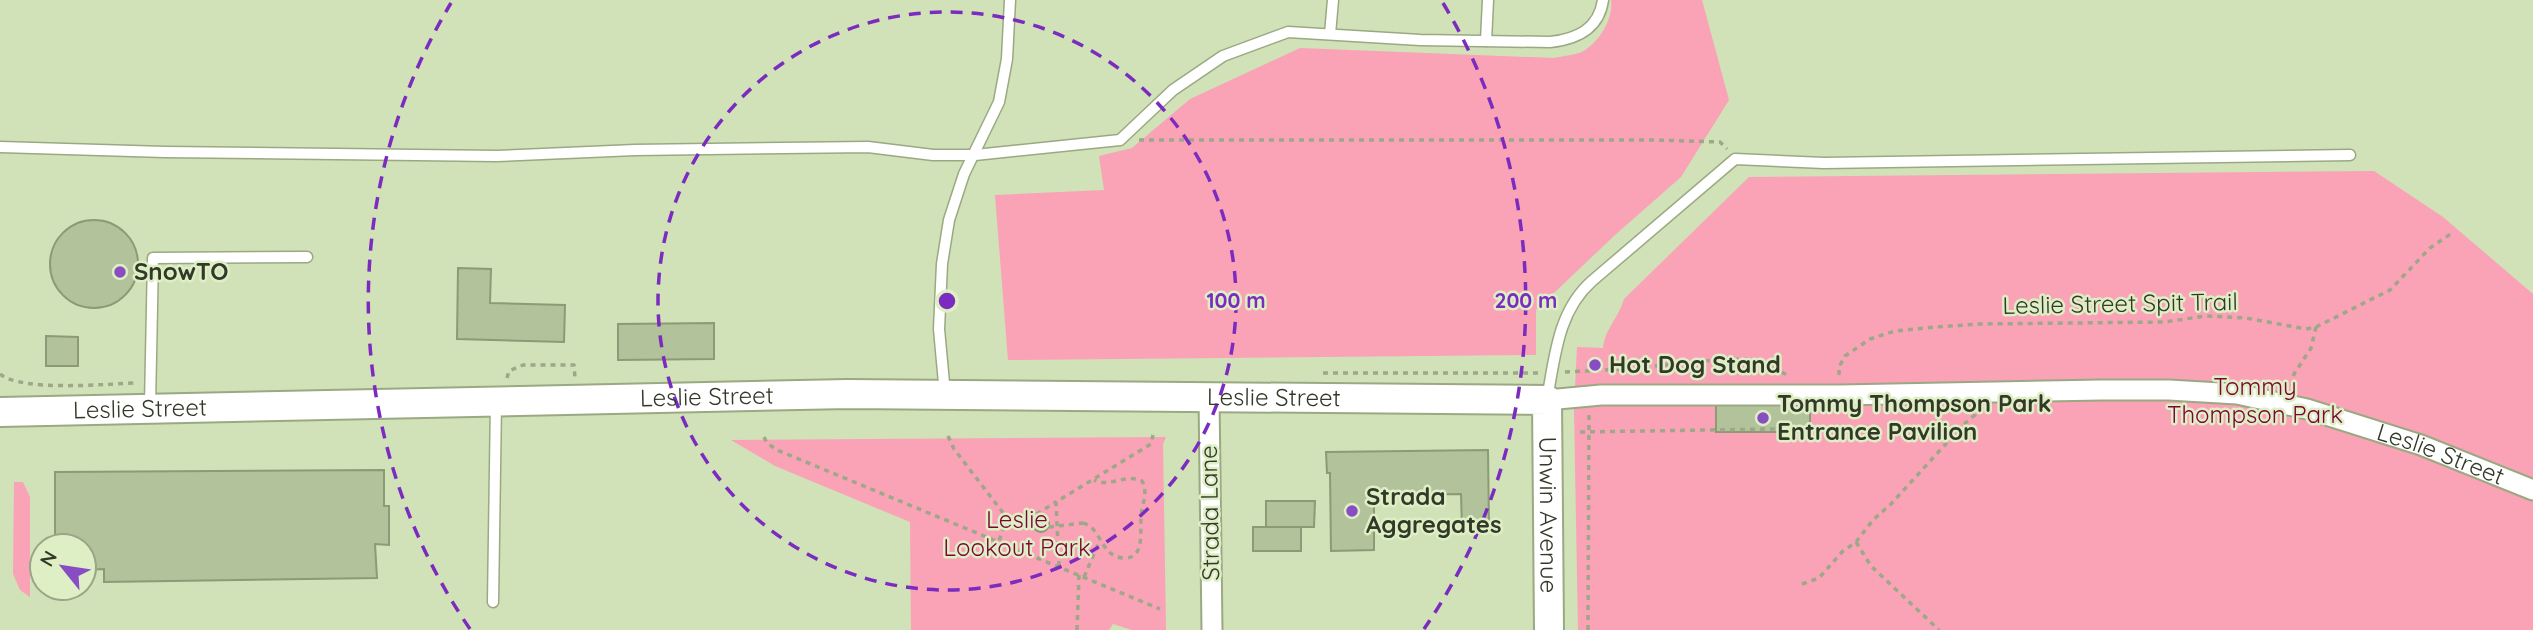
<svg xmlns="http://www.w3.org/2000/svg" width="2533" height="630" font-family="Quicksand,sans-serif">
  <rect width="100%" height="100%" fill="#d1e1b8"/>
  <g fill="#faa2b6">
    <path d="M1611 0H1702L1729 100 1681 177 1615 235 1536 310V355L1008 360 995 195 1104 190 1099 156 1132 148 1190 99 1300 48 1554 58C1563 56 1574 55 1582 52 1599 43 1614 18 1611 0Z"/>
    <path d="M2374 171 2443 217 2533 294V630H1578L1574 409 1577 347 1603 348C1605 329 1619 317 1624 299L1749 177Z"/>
    <path d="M1166 437 1163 444 1166 630H1132L1113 624 1109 630H911L910 522 775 466 731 440Z"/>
    <path d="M14 482H23L30 497V597L20 590 13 574Z"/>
  </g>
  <g fill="#b2c29a" stroke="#8c9b75" stroke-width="2">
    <circle cx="94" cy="264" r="44"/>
    <path d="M458 268 491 269 490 303 565 305 564 342 457 339Z"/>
    <path d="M714 323V359L618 360V324Z"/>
    <path d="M46 336 78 337V366H46Z"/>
    <rect x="1716" y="404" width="94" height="28"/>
    <path d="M1488 450 1489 527 1462 528 1461 494 1374 495V550L1331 551 1330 473H1327L1326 452Z"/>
    <path d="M384 470V506H389V545L375 544 377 578 104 582V569L84 570V546H55V472Z"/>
    <path d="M1266 501H1315L1314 527H1266Z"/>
    <circle cx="1041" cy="524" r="8"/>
    <rect x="1253" y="527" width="48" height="24"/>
  </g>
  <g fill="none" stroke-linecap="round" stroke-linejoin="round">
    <g stroke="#9aa982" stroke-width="13">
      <g id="lane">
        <path d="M1330 34 1333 0"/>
        <path d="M1486 41 1488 0"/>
        <path d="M0 147 165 152 497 156 635 150 868 147 933 155H975L1120 140 1173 90 1223 56 1288 32 1420 40 1550 42C1577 39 1599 29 1603 0"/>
        <path d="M945 394 939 329 942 264 949 220 964 174 999 102 1007 59 1010 0"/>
        <path d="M1547 399C1555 356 1558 311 1592 281L1735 159 1824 163 2350 155"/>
        <path d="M150 405 153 258 307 257"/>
        <path d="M493 602 496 402"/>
      </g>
    </g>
    <g stroke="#9aa982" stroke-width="23">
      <g id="street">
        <path d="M1209 397 1212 630"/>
        <path id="s1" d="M1547 400 1601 395H1840L2101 390H2169L2237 394 2307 409 2421 445 2533 490"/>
      </g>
    </g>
    <g stroke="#9aa982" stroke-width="32">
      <g id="secondary">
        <path id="s2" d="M0 412 848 394 1547 400 1549 630"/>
      </g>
    </g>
    <g stroke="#9ca888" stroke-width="3.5" stroke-dasharray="5 5" stroke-linecap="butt">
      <path d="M1139 140H1654L1720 142 1727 149"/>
      <path d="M1565 372 1624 369 1715 360 1749 359 1763 362 1787 375"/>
      <path d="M1323 373H1539"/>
      <path d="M0 374C22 392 105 384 136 383"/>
      <path d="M1839 375V367L1845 356 1870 339 1895 331 1936 327 1979 324 2165 322 2205 316 2246 318 2306 329 2316 327 2390 290 2430 248 2452 233"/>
      <path d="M507 378 509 371 523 365H574L575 378"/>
      <path d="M2292 386 2294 374 2311 348 2316 327"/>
      <path d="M1580 432 1834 428"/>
      <path d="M948 436 954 449 1007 518 999 541"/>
      <path d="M764 437 767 443 777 450 1160 609"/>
      <path d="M1007 518 1035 515 1056 502"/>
      <path d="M1083 523C1102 528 1100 556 1123 558 1145 560 1140 532 1141 519 1141 505 1149 494 1142 481 1125 473 1111 488 1094 480"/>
      <path d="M1856 542 1871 566 1939 630"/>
      <path d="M1059 566 1056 502 1151 444 1153 435"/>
      <path d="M1084 577 1100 540"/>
      <path d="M1802 584 1819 578 1842 552 1856 542 1873 520 1891 504 1963 425 1975 415 1976 410"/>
      <path d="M1077 630 1079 575"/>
      <path d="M1588 630 1589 415"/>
    </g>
    <use href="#lane" stroke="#fff" stroke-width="10"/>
    <use href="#street" stroke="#fff" stroke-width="19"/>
    <use href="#secondary" stroke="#fff" stroke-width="28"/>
    <path stroke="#9ca888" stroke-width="3.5" stroke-dasharray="5 5" stroke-linecap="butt" d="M1049 527 1083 523"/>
  </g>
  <g fill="none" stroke="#7b2cbf" stroke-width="3.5" stroke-dasharray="12 9">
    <circle cx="947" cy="301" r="289"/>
    <path d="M470 629A579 579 0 0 1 451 3M1443 3A579 579 0 0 1 1424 629"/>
  </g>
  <g fill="#894dc3" stroke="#deeec5" stroke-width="2.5">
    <circle cx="120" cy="272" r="7"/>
    <circle cx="1595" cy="365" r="7"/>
    <circle cx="1763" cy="418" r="7"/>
    <circle cx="1352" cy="511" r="7"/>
  </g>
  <g text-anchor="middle" stroke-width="5" stroke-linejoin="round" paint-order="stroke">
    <g font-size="24" font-weight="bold" fill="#333929" stroke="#deeec5" text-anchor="start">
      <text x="134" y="280">SnowTO</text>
      <text x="1609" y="373">Hot Dog Stand</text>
      <text x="1777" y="412">Tommy Thompson Park<tspan x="1777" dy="28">Entrance Pavilion</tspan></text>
      <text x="1366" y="505">Strada<tspan x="1366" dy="28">Aggregates</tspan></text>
    </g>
    <g font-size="24" fill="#333929" stroke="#deeec5">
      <text transform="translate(2120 304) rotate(-1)" y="8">Leslie Street Spit Trail</text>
      <text dy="8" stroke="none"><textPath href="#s2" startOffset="707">Leslie Street</textPath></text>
      <text dy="8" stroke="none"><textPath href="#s2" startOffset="1274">Leslie Street</textPath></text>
      <text dy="8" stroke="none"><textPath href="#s2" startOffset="140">Leslie Street</textPath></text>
      <text dy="8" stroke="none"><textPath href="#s1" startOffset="903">Leslie Street</textPath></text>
      <text transform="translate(1210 513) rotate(-91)" y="8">Strada Lane</text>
      <text dy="8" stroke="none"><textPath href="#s2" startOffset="1662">Unwin Avenue</textPath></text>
    </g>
    <g font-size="24" fill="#7c0337" stroke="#deeec5">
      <text x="2255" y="395">Tommy<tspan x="2255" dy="28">Thompson Park</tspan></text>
      <text x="1017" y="528">Leslie<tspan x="1017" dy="28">Lookout Park</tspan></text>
    </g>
  </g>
  <circle cx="947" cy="301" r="10" fill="#7b2cbf" stroke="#deeec5" stroke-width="3.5"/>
  <g font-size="21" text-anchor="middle" font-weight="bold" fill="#7b2cbf" stroke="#deeec5" stroke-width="5" stroke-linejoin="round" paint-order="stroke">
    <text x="1236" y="308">100 m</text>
    <text x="1526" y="308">200 m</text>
  </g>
  <g transform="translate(63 567) rotate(300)"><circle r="33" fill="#deeec5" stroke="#9aa687" stroke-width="2"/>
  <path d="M0-5L12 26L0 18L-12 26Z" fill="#894dc3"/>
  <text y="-10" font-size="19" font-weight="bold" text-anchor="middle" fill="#333929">N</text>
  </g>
</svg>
